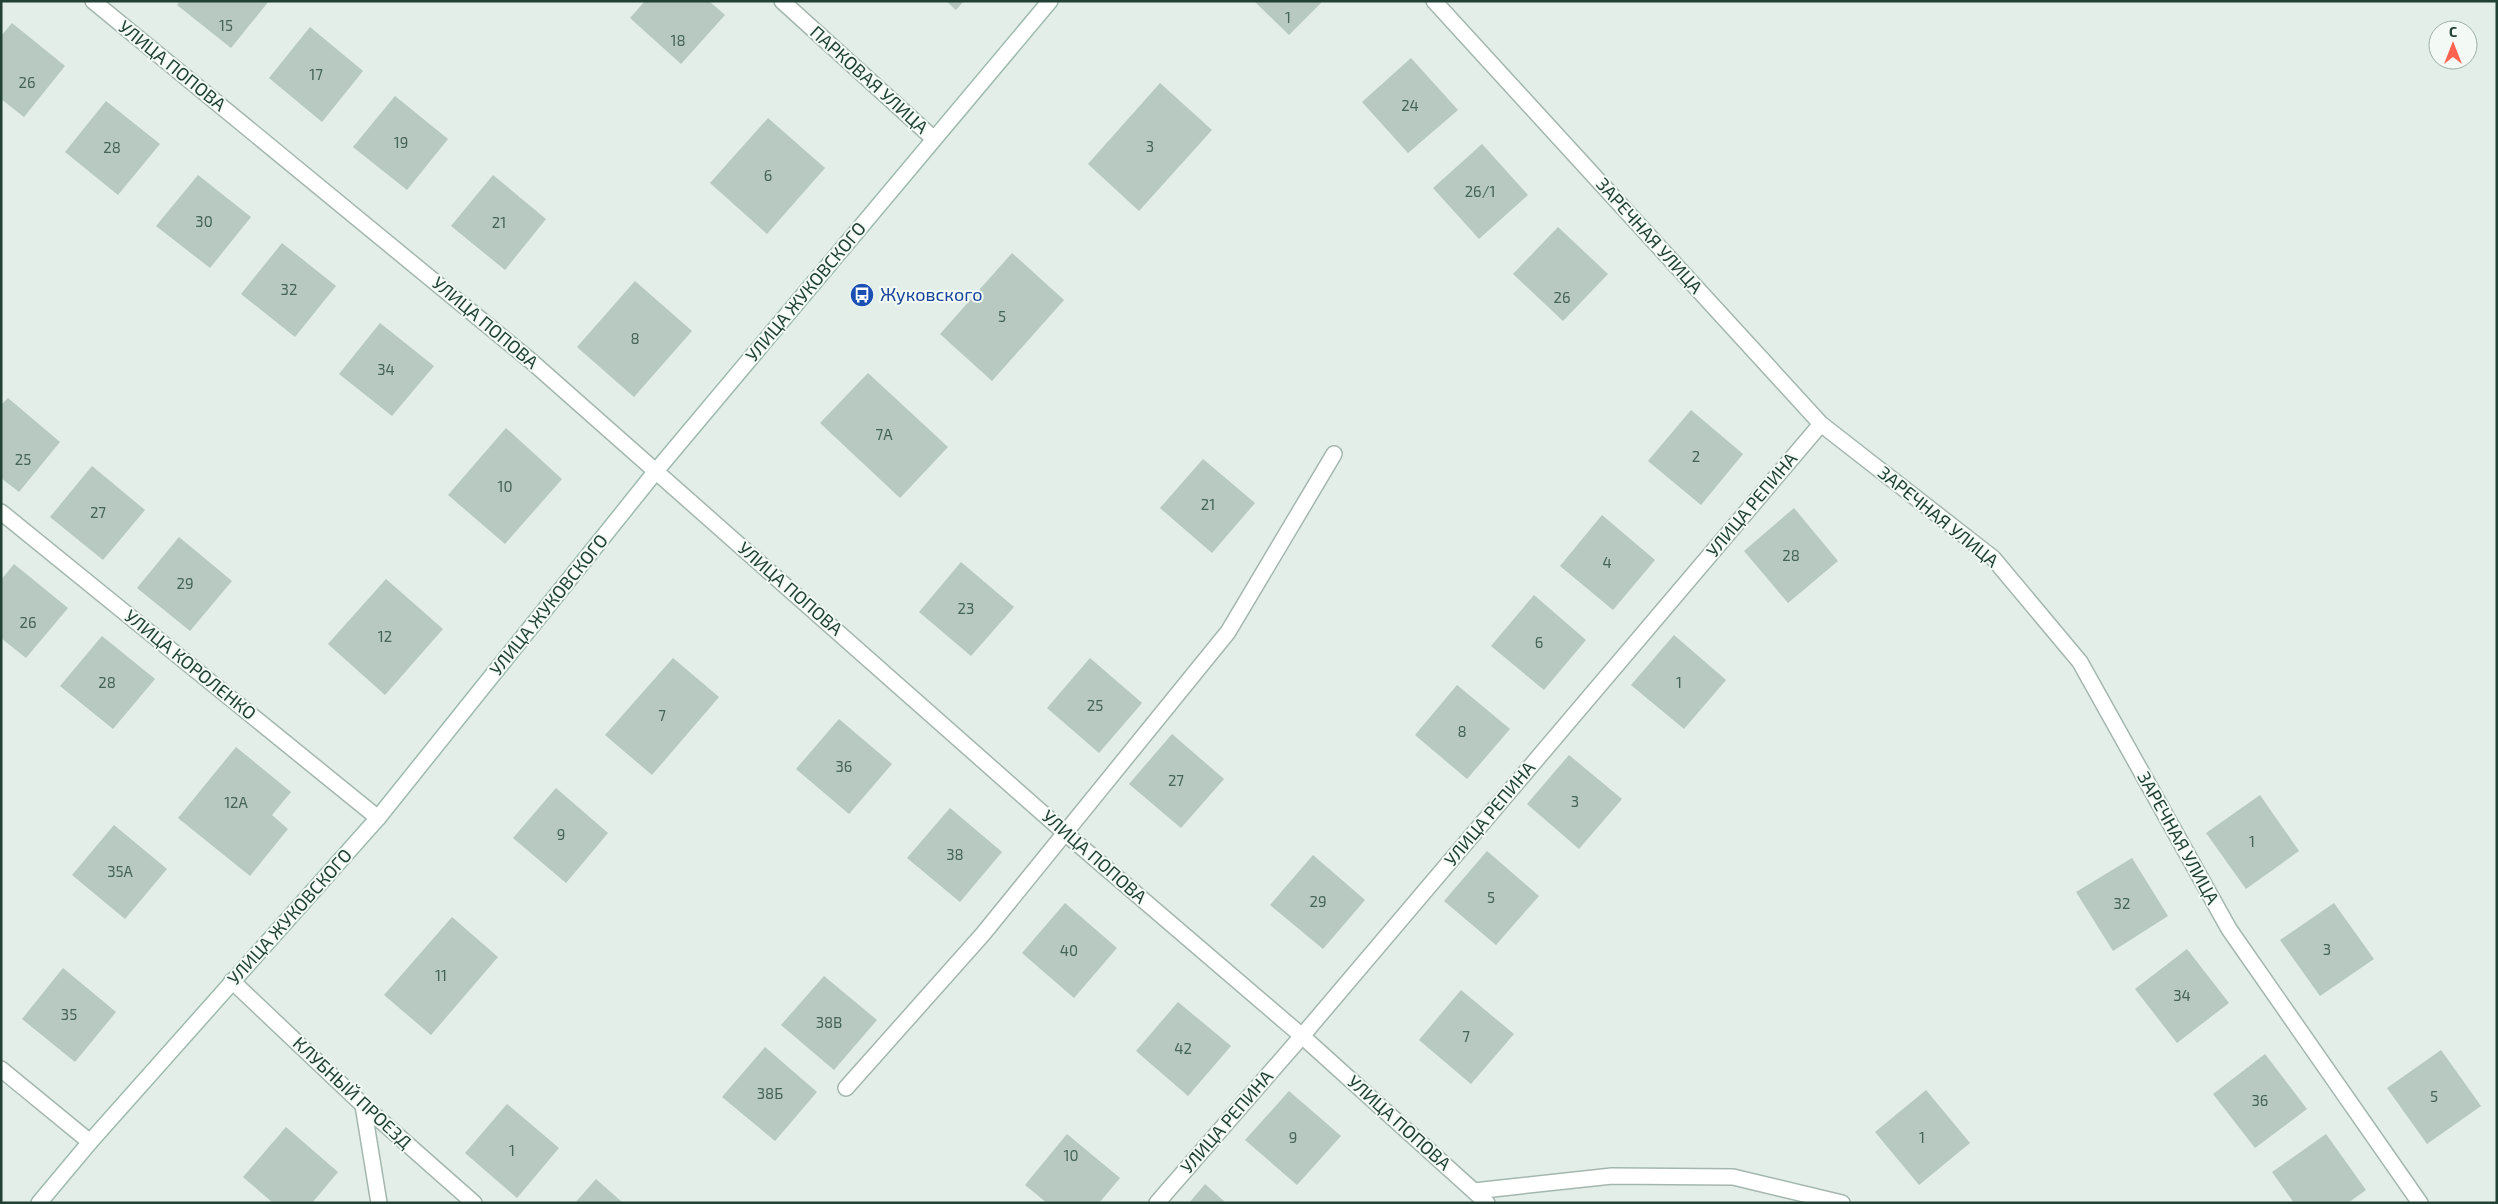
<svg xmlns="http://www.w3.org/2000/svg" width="2498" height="1204" font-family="'Exo 2',sans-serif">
  <rect width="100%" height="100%" fill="#e2eee7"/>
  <g fill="#b7c9c0">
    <path d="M180 1H269L231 48 177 5Z"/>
    <path d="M645 1H709L725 15 681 64 630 18Z"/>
    <path d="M946 1H964L956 10Z"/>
    <path d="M1254 1H1323L1289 35Z"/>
    <path d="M12 23 65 66 24 117 1 99V36Z"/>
    <path d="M310 27 363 71 322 122 269 78Z"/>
    <path d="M1411 58 1458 110 1408 153 1362 102Z"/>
    <path d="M1160 83 1212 130 1139 211 1088 164Z"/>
    <path d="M395 96 448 139 407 190 353 147Z"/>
    <path d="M106 101 160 144 118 195 65 152Z"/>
    <path d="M768 118 825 168 767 234 710 183Z"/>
    <path d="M1482 144 1528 195 1479 239 1433 188Z"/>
    <path d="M198 175 251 217 210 268 156 226Z"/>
    <path d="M493 175 546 219 505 270 451 226Z"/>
    <path d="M1558 227 1608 274 1563 321 1513 274Z"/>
    <path d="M282 243 336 286 295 337 241 294Z"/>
    <path d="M1012 253 1064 300 992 381 940 334Z"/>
    <path d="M635 281 692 331 634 397 577 347Z"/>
    <path d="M380 323 434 366 392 416 339 374Z"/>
    <path d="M868 373 948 447 900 498 820 423Z"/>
    <path d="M8 398 60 442 19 492 1 478V405Z"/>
    <path d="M1691 410 1743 454 1701 505 1648 461Z"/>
    <path d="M506 428 562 479 505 544 448 495Z"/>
    <path d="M1203 459 1255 503 1212 553 1160 508Z"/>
    <path d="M92 466 145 510 103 560 50 517Z"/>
    <path d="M1794 508 1838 561 1788 603 1744 551Z"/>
    <path d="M1602 515 1655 560 1613 610 1560 566Z"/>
    <path d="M179 537 232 581 190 631 137 588Z"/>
    <path d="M961 562 1014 607 971 656 919 612Z"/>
    <path d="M14 564 68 608 26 658 1 638V580Z"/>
    <path d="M386 579 443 629 385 695 328 644Z"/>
    <path d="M1534 595 1586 640 1544 690 1491 646Z"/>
    <path d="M1674 635 1726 680 1684 729 1631 685Z"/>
    <path d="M102 636 155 679 113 729 60 686Z"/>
    <path d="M673 658 719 697 652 775 605 735Z"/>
    <path d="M1090 658 1142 703 1099 753 1047 708Z"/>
    <path d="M1457 685 1510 729 1467 779 1415 735Z"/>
    <path d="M839 719 892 764 849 814 796 769Z"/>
    <path d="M1172 734 1224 779 1181 828 1129 784Z"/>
    <path d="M236 747 291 792 272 815 288 829 250 876 178 818Z"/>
    <path d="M1569 755 1622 799 1579 849 1527 804Z"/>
    <path d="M556 788 608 833 566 883 513 838Z"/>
    <path d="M2260 795 2299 851 2246 889 2206 833Z"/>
    <path d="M950 808 1002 852 960 902 907 858Z"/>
    <path d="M114 825 167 869 125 919 72 875Z"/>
    <path d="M1487 851 1539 896 1496 945 1444 901Z"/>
    <path d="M1313 855 1365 900 1323 949 1270 905Z"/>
    <path d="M2132 858 2168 916 2113 951 2076 892Z"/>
    <path d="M1065 903 1117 948 1074 998 1022 953Z"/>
    <path d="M2334 903 2374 959 2320 996 2280 940Z"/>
    <path d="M452 917 498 957 431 1035 384 995Z"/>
    <path d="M2187 949 2229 1003 2177 1043 2135 989Z"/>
    <path d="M63 968 116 1012 75 1062 22 1019Z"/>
    <path d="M824 976 877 1020 834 1070 781 1025Z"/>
    <path d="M1461 990 1514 1034 1471 1084 1419 1040Z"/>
    <path d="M1178 1002 1231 1046 1188 1096 1136 1051Z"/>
    <path d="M765 1047 817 1092 775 1141 722 1097Z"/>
    <path d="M2441 1050 2481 1106 2427 1144 2387 1088Z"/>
    <path d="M2265 1054 2307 1109 2255 1148 2213 1094Z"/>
    <path d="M1926 1090 1970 1143 1919 1185 1875 1132Z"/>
    <path d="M1289 1091 1341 1136 1297 1185 1245 1140Z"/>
    <path d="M507 1104 559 1148 517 1198 465 1153Z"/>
    <path d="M286 1127 338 1172 312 1203H273L243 1177Z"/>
    <path d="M1067 1134 1120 1178 1099 1203H1047L1025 1185Z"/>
    <path d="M2326 1134 2366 1190 2348 1203H2294L2272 1172Z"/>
    <path d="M596 1179 623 1203H575Z"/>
    <path d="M1205 1184 1226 1203H1189Z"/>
  </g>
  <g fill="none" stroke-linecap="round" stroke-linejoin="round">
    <g stroke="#a4b7ae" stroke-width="18">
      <g id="lane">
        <path d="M232 981 363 1105 474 1203"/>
        <path d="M846 1088 983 934 1228 632 1334 454"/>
        <path d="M363 1105 379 1203"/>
      </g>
    </g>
    <g stroke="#a4b7ae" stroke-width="18">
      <g id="street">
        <path d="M93 1 531 361 1065 833 1302 1036 1487 1203"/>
        <path d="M782 1 934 139"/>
        <path d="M1434 1 1821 424 1993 558 2080 662 2229 929 2420 1203"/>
        <path d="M1 512 378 818"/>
        <path d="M1 1069 90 1142"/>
        <path d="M1474 1191 1612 1176 1733 1177 1842 1203"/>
        <path d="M1157 1203 1302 1036 1821 424"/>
      </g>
    </g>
    <g stroke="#9fbbae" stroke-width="18">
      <path id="secondary" d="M39 1203 90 1142 378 818 656 471 1050 1"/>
    </g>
    <use href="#lane" stroke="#fff" stroke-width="15"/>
    <use href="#street" stroke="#fff" stroke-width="15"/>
    <use href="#secondary" stroke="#fff" stroke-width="15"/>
  </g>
  <defs>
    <g id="bus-disc" transform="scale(1.25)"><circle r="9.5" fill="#1a4fb4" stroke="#f3faf6"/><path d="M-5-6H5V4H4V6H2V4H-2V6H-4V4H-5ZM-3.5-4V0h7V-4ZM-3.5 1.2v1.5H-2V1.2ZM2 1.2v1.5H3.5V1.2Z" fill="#fff"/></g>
  </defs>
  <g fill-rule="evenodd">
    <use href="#bus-disc" x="862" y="295"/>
  </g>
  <g text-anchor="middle" stroke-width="4" stroke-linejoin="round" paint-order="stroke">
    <g font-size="15" fill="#466357">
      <text x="1288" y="23">1</text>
      <text x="226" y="31">15</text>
      <text x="678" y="46">18</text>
      <text x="316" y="80">17</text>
      <text x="27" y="88">26</text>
      <text x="1410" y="111">24</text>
      <text x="401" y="148">19</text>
      <text x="1150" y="152">3</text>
      <text x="112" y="153">28</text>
      <text x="768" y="181">6</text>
      <text x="1480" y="197">26/1</text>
      <text x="204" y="227">30</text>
      <text x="499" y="228">21</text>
      <text x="289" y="295">32</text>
      <text x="1562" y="303">26</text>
      <text x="1002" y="322">5</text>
      <text x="635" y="344">8</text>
      <text x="386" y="375">34</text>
      <text x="884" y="440">7А</text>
      <text x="1696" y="462">2</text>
      <text x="23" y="465">25</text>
      <text x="505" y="492">10</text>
      <text x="1208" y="510">21</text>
      <text x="98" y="518">27</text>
      <text x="1791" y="561">28</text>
      <text x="1607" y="568">4</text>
      <text x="185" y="589">29</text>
      <text x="966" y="614">23</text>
      <text x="28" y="628">26</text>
      <text x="385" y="642">12</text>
      <text x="1539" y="648">6</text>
      <text x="107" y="688">28</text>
      <text x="1679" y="688">1</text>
      <text x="1095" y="711">25</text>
      <text x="662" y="721">7</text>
      <text x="1462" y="737">8</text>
      <text x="844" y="772">36</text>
      <text x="1176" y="786">27</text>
      <text x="1575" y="807">3</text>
      <text x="236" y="808">12А</text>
      <text x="561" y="840">9</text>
      <text x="2252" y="847">1</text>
      <text x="955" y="860">38</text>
      <text x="120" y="877">35А</text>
      <text x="1491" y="903">5</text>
      <text x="1318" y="907">29</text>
      <text x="2122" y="909">32</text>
      <text x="2327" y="955">3</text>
      <text x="1069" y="956">40</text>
      <text x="441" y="981">11</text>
      <text x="2182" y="1001">34</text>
      <text x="69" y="1020">35</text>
      <text x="829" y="1028">38В</text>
      <text x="1466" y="1042">7</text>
      <text x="1183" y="1054">42</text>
      <text x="770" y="1099">38Б</text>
      <text x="2434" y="1102">5</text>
      <text x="2260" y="1106">36</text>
      <text x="1293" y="1143">9</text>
      <text x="1922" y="1143">1</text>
      <text x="512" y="1156">1</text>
      <text x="1071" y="1161">10</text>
    </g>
    <g font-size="18" fill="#204134" stroke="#f3faf6">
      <text transform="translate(172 66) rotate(39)" y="6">УЛИЦА ПОПОВА</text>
      <text transform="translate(869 80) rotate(42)" y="6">ПАРКОВАЯ УЛИЦА</text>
      <text transform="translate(1649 236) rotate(48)" y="6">ЗАРЕЧНАЯ УЛИЦА</text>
      <text transform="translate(806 292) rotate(-50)" y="6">УЛИЦА ЖУКОВСКОГО</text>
      <text transform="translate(485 323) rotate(40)" y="6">УЛИЦА ПОПОВА</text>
      <text transform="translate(1752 505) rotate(-50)" y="6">УЛИЦА РЕПИНА</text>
      <text transform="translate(1938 517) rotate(39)" y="6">ЗАРЕЧНАЯ УЛИЦА</text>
      <text transform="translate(790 589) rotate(41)" y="6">УЛИЦА ПОПОВА</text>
      <text transform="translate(549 605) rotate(-51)" y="6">УЛИЦА ЖУКОВСКОГО</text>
      <text transform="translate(190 665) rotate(39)" y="6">УЛИЦА КОРОЛЕНКО</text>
      <text transform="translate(1490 814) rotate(-50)" y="6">УЛИЦА РЕПИНА</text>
      <text transform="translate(2178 838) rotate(61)" y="6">ЗАРЕЧНАЯ УЛИЦА</text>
      <text transform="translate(1094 857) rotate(41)" y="6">УЛИЦА ПОПОВА</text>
      <text transform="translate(290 917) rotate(-48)" y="6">УЛИЦА ЖУКОВСКОГО</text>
      <text transform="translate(352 1093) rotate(43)" y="6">КЛУБНЫЙ ПРОЕЗД</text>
      <text transform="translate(1227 1122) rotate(-49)" y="6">УЛИЦА РЕПИНА</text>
      <text transform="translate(1399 1123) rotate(42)" y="6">УЛИЦА ПОПОВА</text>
    </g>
    <g font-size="18" fill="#164399" stroke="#f3faf6" text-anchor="start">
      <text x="880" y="301">Жуковского</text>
    </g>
  </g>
  <rect width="2498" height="1204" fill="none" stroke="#204134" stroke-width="5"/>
  <g transform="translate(2453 45)"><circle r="24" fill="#f3faf6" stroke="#9fb0a8"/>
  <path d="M0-4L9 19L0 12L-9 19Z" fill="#ff634f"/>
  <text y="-8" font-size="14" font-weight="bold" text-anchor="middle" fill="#204134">С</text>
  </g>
</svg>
